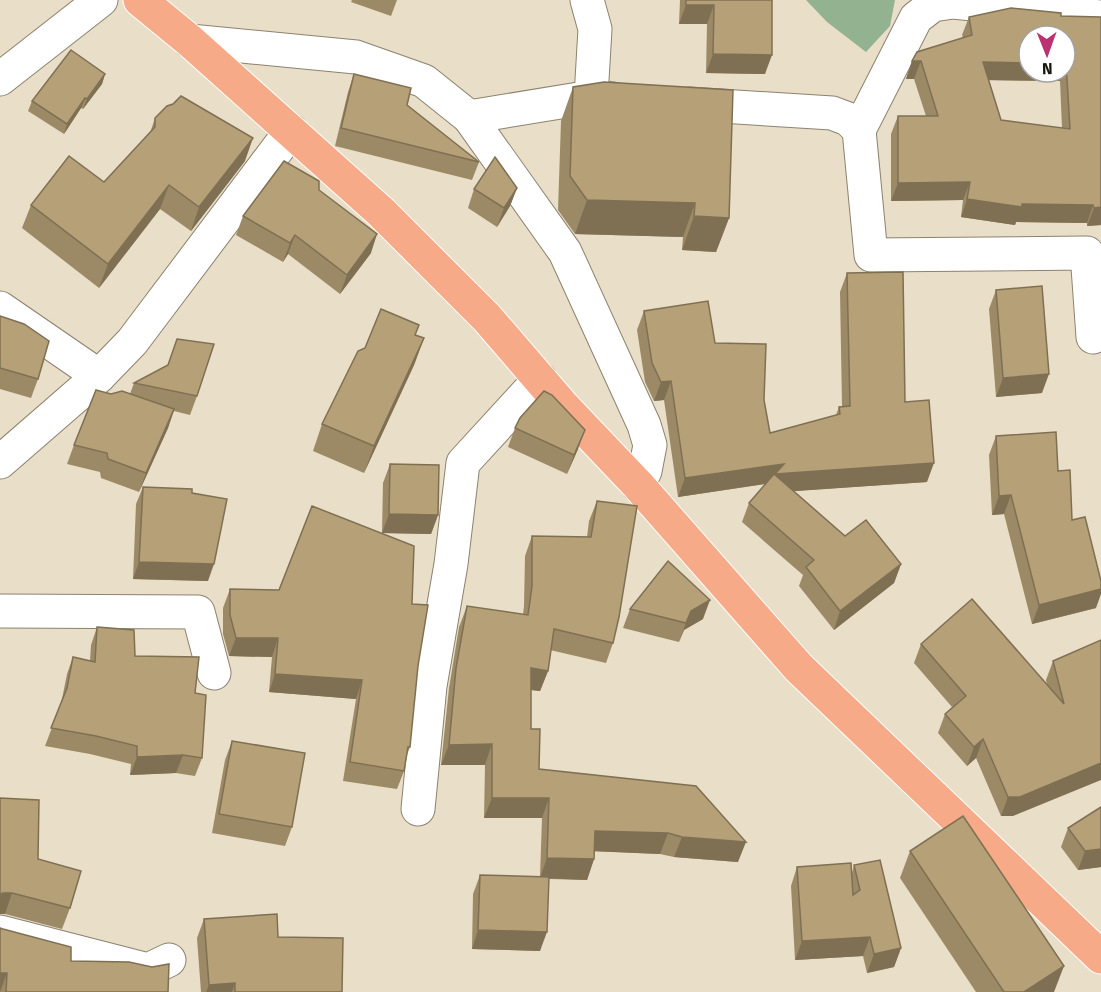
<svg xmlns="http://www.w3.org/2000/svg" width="1101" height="992" font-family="'Fira Sans',sans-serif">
  <rect width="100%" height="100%" fill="#e9dec8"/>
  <path fill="#93b390" d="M806 0H895L890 26 866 52 827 22Z"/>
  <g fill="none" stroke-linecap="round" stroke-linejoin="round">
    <g stroke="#8c826f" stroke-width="35">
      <g id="minor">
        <path d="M587 0 595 29 591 97"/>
        <path d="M190 41 356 57 424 81 469 117 591 97 613 99"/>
        <path d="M0 79 101 0"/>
        <path d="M689 104 832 113 848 119 859 130 871 255 1087 253 1093 337"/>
        <path d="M469 117 565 252 644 425 650 445 645 471 638 485"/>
        <path d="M859 130 916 18 933 5 953 2 1101 17"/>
        <path d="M0 308 99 376"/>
        <path d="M0 462 99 376 132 342 291 131"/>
        <path d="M0 611 198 612 214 673"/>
        <path d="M418 809 430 686 451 564 463 463 540 379"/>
        <path d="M0 932 148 970 169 960"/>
      </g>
    </g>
    <g stroke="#fff" stroke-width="35">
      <path id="major" d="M140 0 190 41 381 212 487 318 562 405 638 485 799 668 1101 957"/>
    </g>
    <use href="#minor" stroke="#fff" stroke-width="33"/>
    <use href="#major" stroke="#f7aa88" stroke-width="33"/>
  </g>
  <g fill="#9c8a66" fill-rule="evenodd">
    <path d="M352 0H397L391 16 351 2Z"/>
    <path d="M680 0H772L765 74 706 73 707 24H679Z"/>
    <path d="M1011 8 1061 13V16L1101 17V225L1087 226V223L1016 222 1015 225 961 217 963 200 891 201V134L898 116H926L914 79H906L912 61 917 52 963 38 962 35 969 17ZM1029 36H1065V72H1029ZM989 80 1060 81 1062 128 1001 120Z"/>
    <path d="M105 74 102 84 83 109 81 108 64 134 28 111 32 101Z"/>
    <path d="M354 74 407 105 479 162 472 180 335 146 348 92Z"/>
    <path d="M573 87 729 218 716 252 682 250 683 237 575 234 558 210 561 121Z"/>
    <path d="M155 118 245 161 191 231 160 209 99 288 22 228 31 205 104 182 150 133Z"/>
    <path d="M517 188 510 206 497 227 468 208 474 189Z"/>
    <path d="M319 190 371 253 340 294 288 254 283 262 236 235 243 216Z"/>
    <path d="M847 273 905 402 927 482 793 491 845 536 901 564 894 583 834 630 799 586 803 575 742 522 749 503 765 484 678 497 664 400 654 401 645 382 637 330 644 311 715 343 764 400 770 433 836 415 839 407 842 406 840 292Z"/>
    <path d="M996 290 1042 393 996 397 989 309Z"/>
    <path d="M0 316 38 379 31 398 0 389Z"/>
    <path d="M415 335 424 338 414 365 364 473 313 451 322 424Z"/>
    <path d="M134 383 197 396 190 415 174 411 168 428 139 492 101 478 100 472 67 464 74 445 111 394H130Z"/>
    <path d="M515 428 578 449 567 474 508 447Z"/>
    <path d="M996 436 1058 471 1096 608 1032 624 1004 514 992 515 989 455Z"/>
    <path d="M390 464 438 515 431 534 382 533 383 483Z"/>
    <path d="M143 487 208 581 133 579 136 504Z"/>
    <path d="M597 501 613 643 606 663 550 650 548 671 540 691 531 690V729L539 769 738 862 674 857 660 854 594 851V859L587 880 549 879 540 951 472 949 473 894 480 875 540 877 542 818H484L485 765H441L449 688 459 627 467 606 523 615 524 606 525 556 532 536 587 537 589 521Z"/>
    <path d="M230 589 412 604 418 666 410 747 405 760 404 771 397 789 343 781 356 699 269 692 272 657 229 656 223 634V608Z"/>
    <path d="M630 609 703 619 684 630 679 642 623 628Z"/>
    <path d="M97 627 135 656 195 693 202 758 195 776 176 773 130 775 131 764 90 754 45 746 61 704 67 674 73 657 90 661 91 645Z"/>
    <path d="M1101 640 1013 816H1001L976 758 967 766 938 733 945 714 952 707 914 663 921 644 1047 685 1046 680 1053 661Z"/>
    <path d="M232 741 292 827 285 846 212 833 225 760Z"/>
    <path d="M0 798 70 908 62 929 5 914H0Z"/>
    <path d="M1101 807V867L1078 870 1061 847 1068 828Z"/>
    <path d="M910 851 1054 992H976L900 878Z"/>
    <path d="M854 865 901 948 894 967 867 973 863 956 795 960 791 886 797 867 852 873Z"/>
    <path d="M204 919 278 937 342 992H201L197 938Z"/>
    <path d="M0 928 71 961 168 992H0Z"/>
  </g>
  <g fill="#7f7053">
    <path d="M686 5H714L707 24H679Z"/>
    <path d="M713 54 772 55 765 74 706 73Z"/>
    <path d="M912 61H921L914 79H906Z"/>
    <path d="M983 62 1029 63V72H1063L1060 81 977 80Z"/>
    <path d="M105 74 102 84 83 109 87 99Z"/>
    <path d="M85 98 81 108 64 134 67 124Z"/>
    <path d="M253 138 245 161 191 231 199 207Z"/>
    <path d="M970 182 963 200 891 201 898 183Z"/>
    <path d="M169 185 160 209 99 288 108 264Z"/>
    <path d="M517 188 510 206 497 227 504 208Z"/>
    <path d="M967 199 1022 204 1093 205 1087 223 1016 222 1015 225 961 217Z"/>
    <path d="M587 200 695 203 683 237 575 234Z"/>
    <path d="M1101 207V225L1087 226 1094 208Z"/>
    <path d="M694 216 729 218 716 252 682 250Z"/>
    <path d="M377 234 371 253 340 294 347 275Z"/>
    <path d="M295 235 288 254 283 262 290 243Z"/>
    <path d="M424 338 414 365 364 473 374 446Z"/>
    <path d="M1049 374 1042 393 996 397 1003 378Z"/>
    <path d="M671 381 664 400 654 401 661 382Z"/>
    <path d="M174 409 168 428 139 492 146 473Z"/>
    <path d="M585 430 578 449 567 474 574 455Z"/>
    <path d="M934 463 927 482 768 493 771 483 678 497 685 478 784 464Z"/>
    <path d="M1011 495 1004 514 992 515 999 496Z"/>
    <path d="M389 514 438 515 431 534 382 533Z"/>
    <path d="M139 562 214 564 208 581 133 579Z"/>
    <path d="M901 564 894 583 834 630 840 611Z"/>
    <path d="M1101 589V594L1096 608 1032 624 1039 605Z"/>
    <path d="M710 600 703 619 684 630 679 642 686 623 691 611Z"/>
    <path d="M236 638H278L272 657 229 656Z"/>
    <path d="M531 668 548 671 540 691 523 689Z"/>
    <path d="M275 674 362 680 356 699 269 692Z"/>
    <path d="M983 739 976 758 967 766 974 747Z"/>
    <path d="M492 744 485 765H441L449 745Z"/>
    <path d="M183 755 176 773 130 775 137 757Z"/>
    <path d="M1101 763V780L1013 816H1001L1008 797Z"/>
    <path d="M492 798H549L542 818H484Z"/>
    <path d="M595 831 668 833 660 854 588 851Z"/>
    <path d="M682 837 746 842 738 862 674 857Z"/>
    <path d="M1101 849V867L1078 870 1085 851Z"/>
    <path d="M547 858 594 859 587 880 540 878Z"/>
    <path d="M3 893H12L5 914H0V895Z"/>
    <path d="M478 930 547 932 540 951 472 949Z"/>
    <path d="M870 937 863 956 795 960 802 941Z"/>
    <path d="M901 948 894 967 867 973 874 954Z"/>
    <path d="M1064 966 1054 992H1024Z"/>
    <path d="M0 973H7L0 992Z"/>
    <path d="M235 983 232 992H206L209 985Z"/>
  </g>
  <g fill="#b5a077" stroke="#7f7053" stroke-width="1.5" fill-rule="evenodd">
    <path d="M686 0H772V55L713 54 714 5H686Z"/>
    <path d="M1011 8 1061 13V16L1101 17V207L1094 208 1093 205 1022 204V207L967 199 970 182 898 183V116H938L921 61H912L917 52 972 35 969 17ZM1029 36H1065V63H1066L1070 129 1001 120 983 62 1029 63Z"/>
    <path d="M71 50 105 74 87 99 85 98 67 124 32 101Z"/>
    <path d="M354 74 411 88 407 105 479 162 341 128Z"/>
    <path d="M604 82 733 90 729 218 694 216 695 203 587 200 570 176 573 87Z"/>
    <path d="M181 96 253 138 199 207 169 185 108 264 31 205 69 156 104 182 155 127V118L167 106 173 104Z"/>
    <path d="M495 157 517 188 504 208 474 189Z"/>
    <path d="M284 161 319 181V190L377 234 347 275 295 235 290 243 243 216Z"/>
    <path d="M903 272 905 402 929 400 934 463 775 474 784 464 685 478 671 381 661 382 652 363 644 311 708 301 715 343 766 344 764 400 770 433 840 414 839 407 850 406 847 273Z"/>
    <path d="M1042 286 1049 374 1003 378 996 290Z"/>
    <path d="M381 309 419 325 415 335 424 338 374 446 322 424 358 351 365 348Z"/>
    <path d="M0 316 24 324 49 341 38 379 0 368Z"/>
    <path d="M177 339 214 344 197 396 134 383 168 365Z"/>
    <path d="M96 390 111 394 122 391 174 409 146 473 108 459 107 453 74 445Z"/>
    <path d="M544 391 552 395 585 430 574 455 515 428 520 418Z"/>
    <path d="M1056 432 1058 471 1070 470 1072 520 1085 517 1101 581V589L1039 605 1011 495 999 496 996 436Z"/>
    <path d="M390 464 439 465 438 515 389 514Z"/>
    <path d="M774 474 845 536 866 520 901 564 840 611 806 567 814 560 749 503Z"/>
    <path d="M143 487 192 489V493L227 499 214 564 139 562Z"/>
    <path d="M597 501 637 506 619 617 613 643 554 629 548 671 531 668V729H540L539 769 696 786 746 842 682 837 668 833 595 831 594 859 547 858 549 798H492V744L449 745 456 668 467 606 528 615 532 586V536L591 537Z"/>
    <path d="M312 506 414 546 412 604 428 605 418 666 410 747H408L404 771 350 762 362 680 275 674 278 638H236L230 615V589L279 590Z"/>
    <path d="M668 561 710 600 691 611 686 623 630 609Z"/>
    <path d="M972 599 1064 704 1053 661 1101 640V763L1020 797H1008L983 739 974 747 945 714 966 696 921 644Z"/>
    <path d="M97 627 134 630 135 656 199 657 195 693 206 695 202 758 183 755 137 757V746L96 736 51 728 67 688 73 657 95 662Z"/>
    <path d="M232 741 305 753 292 827 219 814Z"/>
    <path d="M0 798 39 800 38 859 81 871 70 908 12 893H3L0 895Z"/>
    <path d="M1101 807V849L1085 851 1068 828Z"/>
    <path d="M963 816 1064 966 1024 992H1004L910 851Z"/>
    <path d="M880 860 901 948 874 954 870 937 802 941 797 867 851 863 853 895 860 890 854 865Z"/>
    <path d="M480 875 549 877 547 932 478 930Z"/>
    <path d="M277 914 278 937 343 938 342 992H235V983L209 985 204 919Z"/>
    <path d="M0 928 3 929 71 947V961L129 962 152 967 169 964 168 992H6L7 973H0Z"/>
  </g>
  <g transform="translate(1047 54) rotate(179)"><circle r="28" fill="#ffffff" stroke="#a4a29f" stroke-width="1.5"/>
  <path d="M0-4.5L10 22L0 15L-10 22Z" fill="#bb3270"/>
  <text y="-9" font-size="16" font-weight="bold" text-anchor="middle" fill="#1b1710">N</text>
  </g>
</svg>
